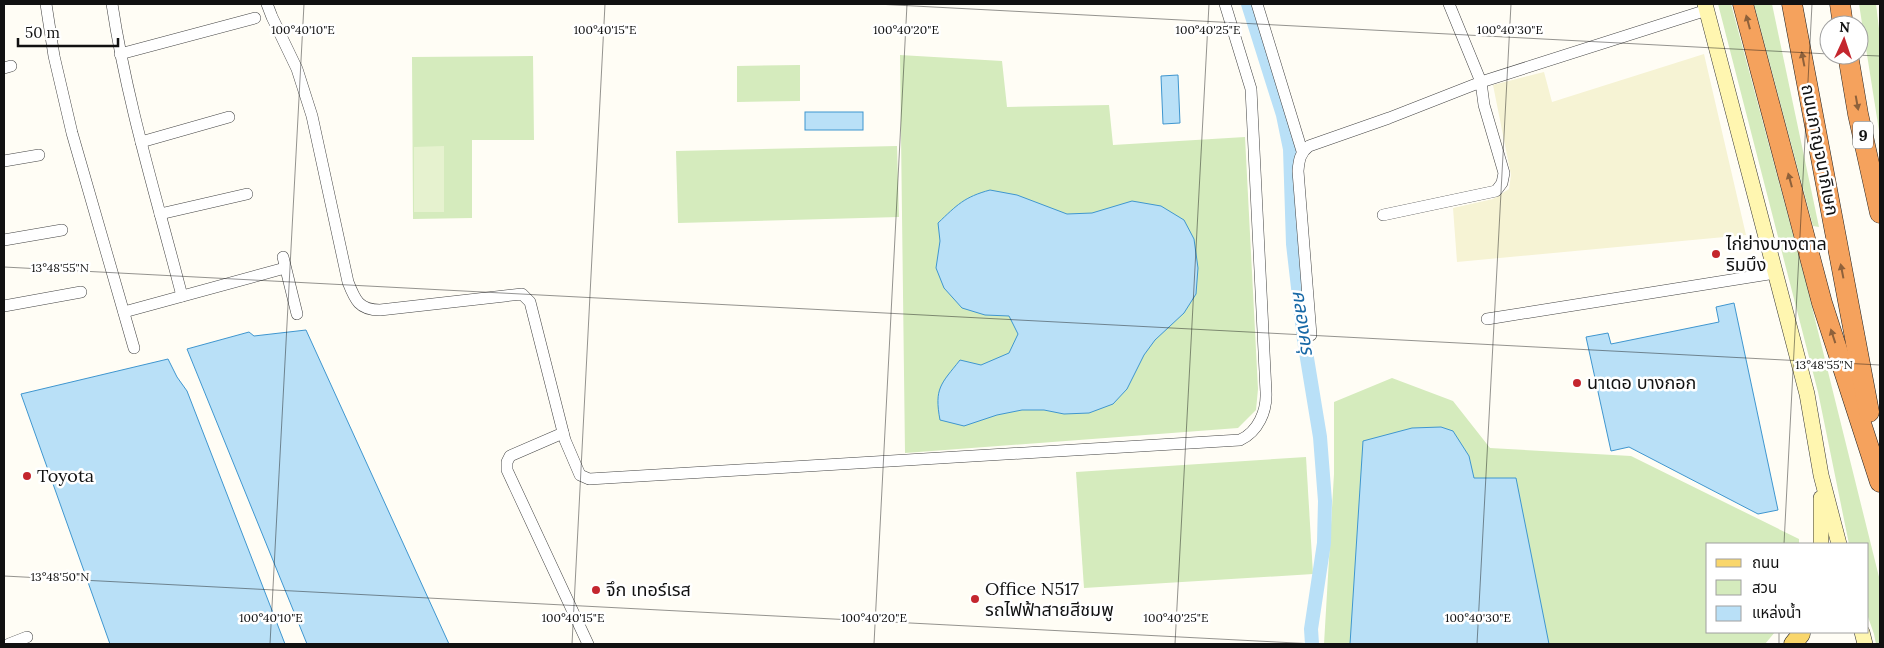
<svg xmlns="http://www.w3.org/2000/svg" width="1884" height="648" font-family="Lora,'Noto Sans Thai',serif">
  <rect width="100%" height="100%" fill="#fffdf5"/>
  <path fill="#f6f3d4" d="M1704 54 1746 235 1457 262 1453 208 1493 199 1509 189 1511 175 1493 85 1544 72 1552 102Z"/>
  <g fill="#d5ebbd">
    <path d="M1718 4H1731L1806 283 1880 581V644H1876L1874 634 1868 617V544H1849L1818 392Z"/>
    <path d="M1754 4H1772L1819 227 1813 226Z"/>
    <path d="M1859 4H1876L1880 37V137Z"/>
    <path d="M900 55 1002 61 1007 107 1109 105 1113 145 1245 137 1258 389 1256 410 1238 428 905 453Z"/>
    <path d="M533 56 534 140H472V218L413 219 412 57Z"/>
    <path d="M800 65V101L737 102V66Z"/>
    <path d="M897 146 899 217 678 223 676 151Z"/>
    <path d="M1392 378 1453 401 1490 448 1631 456 1799 539V544H1708V632H1775L1765 644H1324L1334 474V402Z"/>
    <path d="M1306 457 1313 574 1084 588 1076 472Z"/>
  </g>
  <path fill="#e6f2cf" d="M444 146V212H414V147Z"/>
  <g fill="#b9e0f7" stroke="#3f96cf">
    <path d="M1178 75 1180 123 1163 124 1161 76Z"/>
    <rect x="805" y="112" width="58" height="18"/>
    <path d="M990 190 1017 195 1067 214 1092 213 1132 201 1161 206 1184 220 1194 239 1198 268 1196 294 1184 313 1155 340 1144 355 1127 389 1113 404 1089 413 1064 414 1044 410H1022L997 415 964 426 940 420C934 388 941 384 960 360L981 365 1009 353 1018 334 1009 316 985 315 962 308 944 288 936 268 940 241 938 223C957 205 964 197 990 190Z"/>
    <path d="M1734 303 1778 510 1758 514 1629 447 1611 451 1586 337 1608 333 1611 344 1719 322 1716 307Z"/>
    <path d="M306 330 449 644H307L187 349 249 332 254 336Z"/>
    <path d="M168 359 177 377 187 391 285 644H110L21 394Z"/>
    <path d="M1441 427 1453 431 1469 456 1474 478H1516L1549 644H1350L1363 441 1412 428Z"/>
  </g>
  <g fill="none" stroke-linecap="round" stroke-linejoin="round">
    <path stroke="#b9e0f7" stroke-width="14" d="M1248 4 1283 115 1290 149 1293 244 1304 340 1320 437 1325 501 1324 543 1311 629 1312 644"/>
    <g stroke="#444" stroke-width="12">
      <g id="street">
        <path d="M46 4 54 56 72 133 134 348"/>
        <path d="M112 4C127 103 157 199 182 296"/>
        <path d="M267 4 272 17 297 69 312 116 348 282C355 300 359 310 380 310L522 294 530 302 565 440 580 475 589 479 1240 440C1258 432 1267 411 1266 392L1251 89 1225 4"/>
        <path d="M1257 4 1302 151"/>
        <path d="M1449 4 1481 82 1707 10"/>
        <path d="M120 54 255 18"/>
        <path d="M4 68 11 66"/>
        <path d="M141 142 229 117"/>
        <path d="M4 161 39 155"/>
        <path d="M160 214 247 194"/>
        <path d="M4 240 62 230"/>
        <path d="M283 257 297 314"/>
        <path d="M4 306 81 292"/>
        <path d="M124 312 285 268"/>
        <path d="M1487 319 1775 273"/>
        <path d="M1311 335 1298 171C1299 160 1300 153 1309 146L1389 118 1481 82 1484 105 1504 173 1502 183 1496 191 1383 215"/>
        <path d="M563 433 510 456 507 462V470L588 644"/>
        <path d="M9 644 27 637"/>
      </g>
    </g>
    <g stroke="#333" stroke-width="16">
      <g id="secondary">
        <path d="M1705 4 1807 394 1821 475 1839 544"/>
        <path d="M1821 498V544"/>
        <path d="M1862 632 1865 644"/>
      </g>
    </g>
    <g stroke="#222" stroke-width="19">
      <path id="primary" d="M1793 644 1801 634"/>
    </g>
    <g stroke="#222" stroke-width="21">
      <g id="highway">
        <path d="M1743 4 1822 303 1880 482"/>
        <path d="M1792 4 1869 412"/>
        <path d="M1840 4 1843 25"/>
        <path d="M1848 55 1858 114 1880 213"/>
      </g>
    </g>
    <use href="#street" stroke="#fff" stroke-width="11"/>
    <use href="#secondary" stroke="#fff6b0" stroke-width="15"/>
    <use href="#primary" stroke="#f9d66b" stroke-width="18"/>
    <use href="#highway" stroke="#f5a25d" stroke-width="20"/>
  </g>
  <defs><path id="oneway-solid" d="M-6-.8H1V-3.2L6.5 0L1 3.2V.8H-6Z" transform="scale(1.25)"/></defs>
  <g fill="#8e613b">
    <use href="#oneway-solid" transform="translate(1748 22) rotate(-105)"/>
    <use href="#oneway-solid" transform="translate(1803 59) rotate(-101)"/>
    <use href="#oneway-solid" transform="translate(1857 103) rotate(80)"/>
    <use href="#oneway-solid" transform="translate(1790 180) rotate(-105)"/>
    <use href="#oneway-solid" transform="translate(1842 271) rotate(-101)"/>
    <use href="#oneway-solid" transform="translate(1833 336) rotate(-108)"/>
  </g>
  <path fill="none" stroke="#111" stroke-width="1" stroke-opacity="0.45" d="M876 4 1829 54M1854 55 1880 56M4 267 1880 365M1784 544 1812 4M4 576 1315 644M270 644 304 4M572 644 605 4M874 644 907 4M1175 644 1209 4M1477 644 1511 4M1779 644V632"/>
  <g fill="#c4262e" stroke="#fff" stroke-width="2">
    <circle cx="1716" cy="254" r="5"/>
    <circle cx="1577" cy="383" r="5"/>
    <circle cx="27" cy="476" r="5"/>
    <circle cx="596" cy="590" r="5"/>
    <circle cx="975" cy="599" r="5"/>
  </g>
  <g text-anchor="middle" stroke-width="5" stroke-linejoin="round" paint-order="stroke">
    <rect fill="#fff" stroke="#585858" stroke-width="1" x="1853" y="121.5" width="20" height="27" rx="4"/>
    <g font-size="16" font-weight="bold" fill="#111">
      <text x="1863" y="141">9</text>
    </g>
    <g font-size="18" fill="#111" stroke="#fff">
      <text transform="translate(1820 150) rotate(79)" y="6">ถนนกาญจนาภิเษก</text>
    </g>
    <g font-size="18" fill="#111" stroke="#fff" text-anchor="start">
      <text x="1726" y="250">ไก่ย่างบางตาล<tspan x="1726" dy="21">ริมบึง</tspan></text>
      <text x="1587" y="389">นาเดอ บางกอก</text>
      <text x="37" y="482">Toyota</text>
      <text x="985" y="595">Office N517<tspan x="985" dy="21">รถไฟฟ้าสายสีชมพู</tspan></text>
      <text x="606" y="596">จึก เทอร์เรส</text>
    </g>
    <g font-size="19" font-style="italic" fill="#1768a6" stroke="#fff">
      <text transform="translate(1304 322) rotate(82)" y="7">คลองครุ</text>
    </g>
  </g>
  <g font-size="12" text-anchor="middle" fill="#111" stroke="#fff" stroke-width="5" stroke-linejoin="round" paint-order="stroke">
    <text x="303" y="34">100°40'10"E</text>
    <text x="605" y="34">100°40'15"E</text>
    <text x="906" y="34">100°40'20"E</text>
    <text x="1208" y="34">100°40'25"E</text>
    <text x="1510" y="34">100°40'30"E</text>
    <text x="60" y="272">13°48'55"N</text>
    <text x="1824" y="369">13°48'55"N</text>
    <text x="60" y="581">13°48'50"N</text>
    <text x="271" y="622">100°40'10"E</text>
    <text x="573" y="622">100°40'15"E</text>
    <text x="874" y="622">100°40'20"E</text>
    <text x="1176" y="622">100°40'25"E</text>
    <text x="1478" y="622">100°40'30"E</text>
  </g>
  <rect width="1884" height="648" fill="none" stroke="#111111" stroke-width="10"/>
  <rect x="1706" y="543" width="162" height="90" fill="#ffffff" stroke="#a0a0a0"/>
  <rect x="1716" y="559" width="25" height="8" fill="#f9d66b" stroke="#a0a0a0"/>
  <text x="1752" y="568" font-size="15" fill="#111111">ถนน</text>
  <rect x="1716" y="580" width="25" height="15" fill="#d5ebbd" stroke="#a0a0a0"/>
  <text x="1752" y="593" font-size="15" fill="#111111">สวน</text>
  <rect x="1716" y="606" width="25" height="15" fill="#b9e0f7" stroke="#a0a0a0"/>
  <text x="1752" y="618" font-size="15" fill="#111111">แหล่งน้ำ</text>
  <g transform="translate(1844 40) rotate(3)"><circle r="24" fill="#ffffff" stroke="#a0a0a0"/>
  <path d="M0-4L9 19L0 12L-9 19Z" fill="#c4262e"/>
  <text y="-8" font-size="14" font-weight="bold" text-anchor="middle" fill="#111111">N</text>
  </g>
  <path d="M18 38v8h100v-8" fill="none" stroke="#111111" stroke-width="2.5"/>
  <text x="25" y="38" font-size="15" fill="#111111" stroke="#ffffff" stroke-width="4" paint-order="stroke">50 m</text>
</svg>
